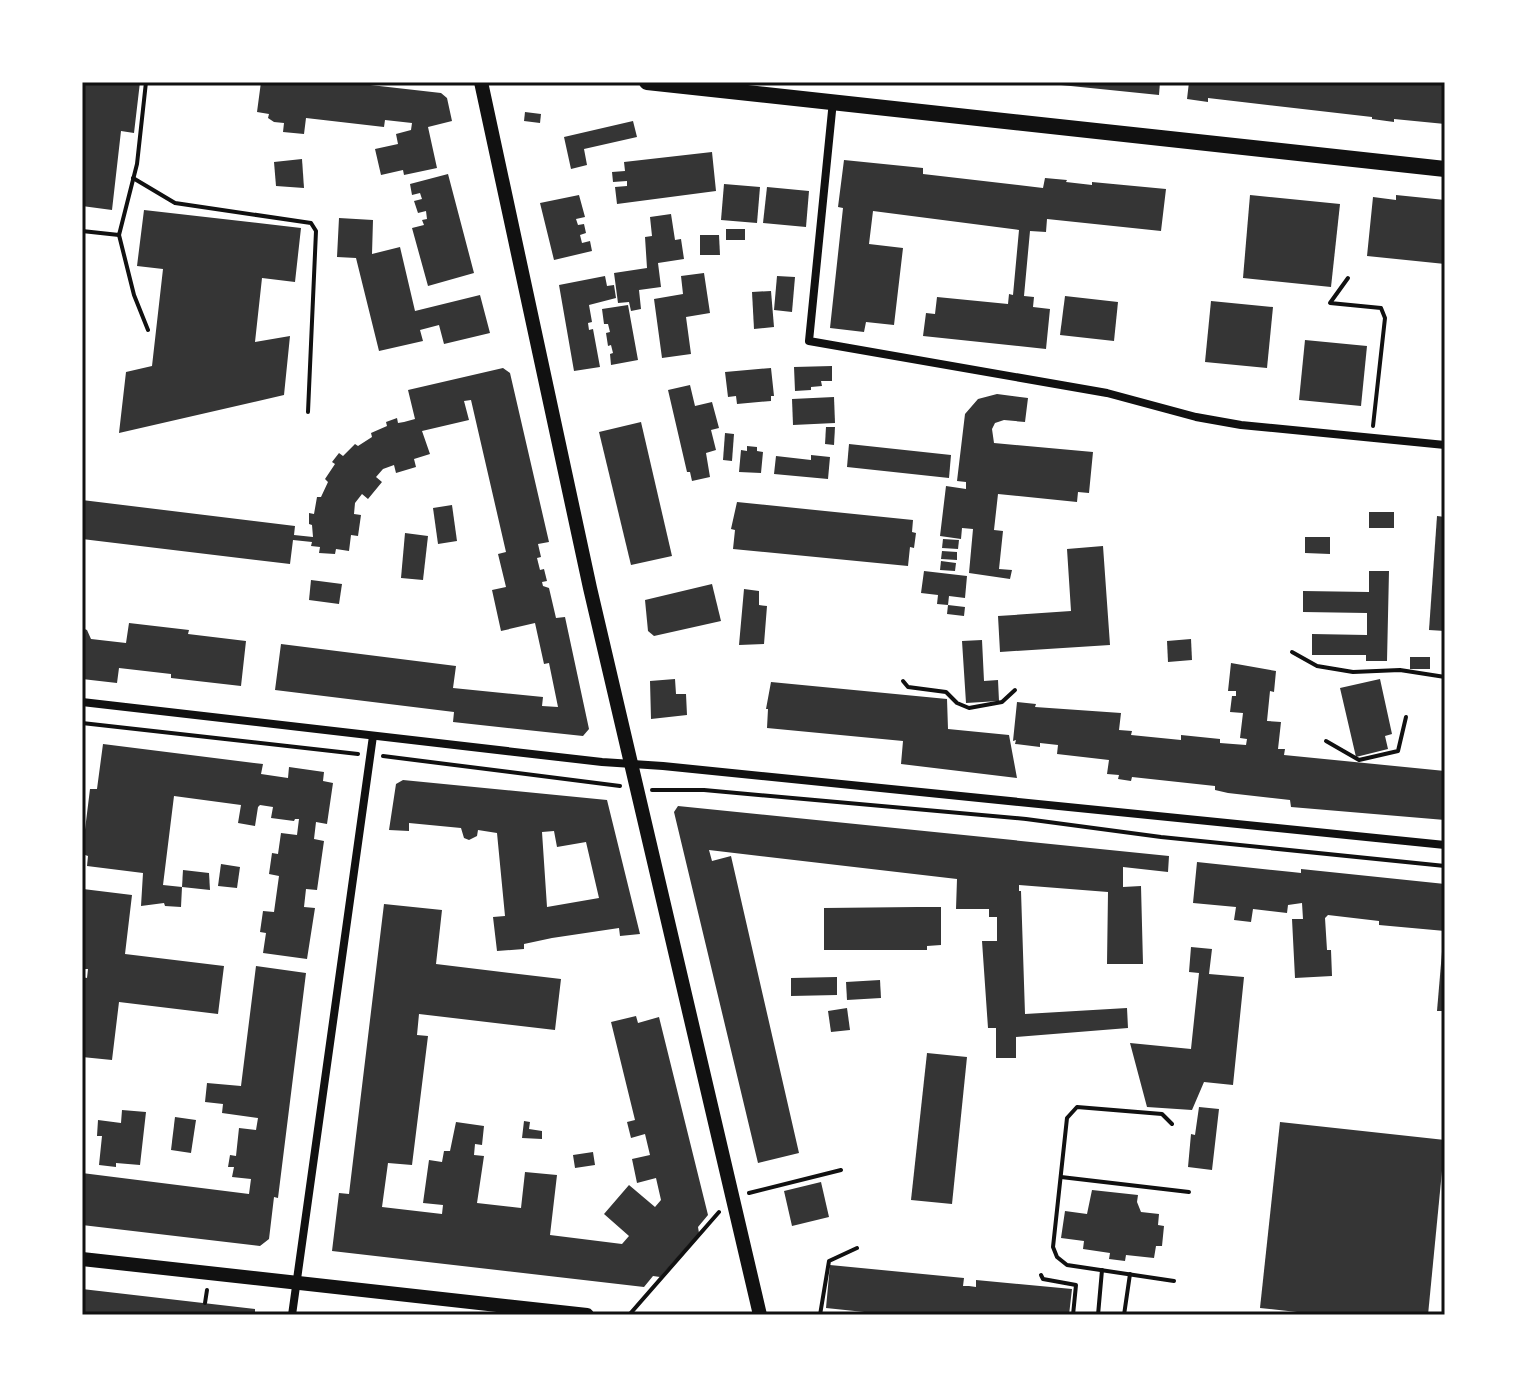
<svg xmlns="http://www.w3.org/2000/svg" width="1527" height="1397" font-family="Lato,sans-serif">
  <rect width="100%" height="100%" fill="#fff"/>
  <g fill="#353535" fill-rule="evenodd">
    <path d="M82 82H140L134 133 121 131 112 210 82 206Z"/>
    <path d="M261 82H344L441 93 447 98 452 121 428 127 437 168 404 175 403 170 381 175 375 149 398 144 396 134 411 130 412 123 385 120 384 127 306 118 304 134 283 132 284 123 274 122 268 118 269 114 257 112Z"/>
    <path d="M1061 82H1160L1159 95 1061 85Z"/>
    <path d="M1189 82H1445V124L1394 119V122L1372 119V117L1208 98V102L1187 99Z"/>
    <path d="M525 112 541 114 540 123 524 121Z"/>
    <path d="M633 121 637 137 584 149 587 165 571 169 564 137Z"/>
    <path d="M712 152 716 191 617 204 615 187 627 186V181L613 182 612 172 625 171 624 162Z"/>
    <path d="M302 159 304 188 276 186 274 162Z"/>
    <path d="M844 160 923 168V174L1043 188 1045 178 1067 180 1066 182 1092 185V182L1166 189 1161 231 1047 219 1046 232 1030 231 1024 296 1034 297 1033 307 1050 309 1046 349 923 336 926 313 935 314 937 297 1008 304 1009 294 1013 295 1019 230 873 211 869 244 903 248 894 325 866 322 864 332 830 328 843 208 838 207Z"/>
    <path d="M448 174 474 273 428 286 412 228 424 225 422 220 427 219 426 211 418 213 414 201 422 199 420 193 412 195 410 184Z"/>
    <path d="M724 184 760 187 757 223 721 220Z"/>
    <path d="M767 187 809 191 806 227 763 223Z"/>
    <path d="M579 195 585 217 576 219 578 225 584 224 586 233 580 235 582 243 590 241 592 251 554 260 540 203Z"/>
    <path d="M1250 195 1340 204 1331 287 1243 278Z"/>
    <path d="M1396 195 1445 200V264L1367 256 1373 197 1396 200Z"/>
    <path d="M144 210 301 228 295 282 262 278 255 342 290 336 284 395 119 433 126 372 152 366 163 269 137 266Z"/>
    <path d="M671 214 675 240 681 239 684 259 658 263 661 287 639 290 641 309 631 311 629 302 618 303 614 273 647 268 645 237 652 236 650 217Z"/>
    <path d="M339 218 373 220 372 254 400 247 415 311 480 295 490 333 444 344 439 325 420 330 423 341 379 351 356 258 337 257Z"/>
    <rect x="726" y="229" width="19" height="11"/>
    <path d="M700 235H719L720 255H700Z"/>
    <path d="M704 273 710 313 686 317 691 354 662 358 654 299 683 294 681 276Z"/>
    <path d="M605 276 607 286 614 285 616 298 589 305 592 322 588 323 589 330 593 329 600 367 574 371 559 285Z"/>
    <path d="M777 276 795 277 792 312 774 310Z"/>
    <path d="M771 291 774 327 754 329 752 292Z"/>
    <path d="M1065 296 1118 302 1114 341 1060 335Z"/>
    <path d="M1211 301 1273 307 1267 368 1205 362Z"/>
    <path d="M628 305 638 360 611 365 610 354 613 353 611 345 608 346 606 333 610 332 608 324H604L602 309Z"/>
    <path d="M1305 340 1367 346 1361 406 1299 400Z"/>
    <path d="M832 366V381H821L822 386 811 387V390L795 391 794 367Z"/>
    <path d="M503 368 510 373 549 542 538 544 541 557 537 558 540 570 544 569 547 581 542 582 543 586 549 588 556 618 565 617 589 729 583 736 453 722 454 712 275 690 281 644 456 666 453 688 543 697 542 706 558 707 549 663 544 664 535 623 501 631 492 590 506 587 498 554 506 552 471 400 464 401 469 420 422 431 430 454 414 459 416 467 396 473 394 465 383 469 376 477 382 482 368 499 362 494 355 503 354 514 361 515 358 536 351 535 349 551 336 549 335 554 319 553 320 547 311 546 312 542 293 540 290 564 82 539V500L295 526 294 535 313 537 312 525 309 524V513L314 514 317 497H321L328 482 325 479 335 464 332 462 339 453 343 456 355 444 358 446 372 437 371 433 387 426 386 422 397 418 398 423 404 422 415 419 408 390Z"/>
    <path d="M771 368 774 396H771V401L737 404 736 396 728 397 725 372Z"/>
    <path d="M690 385 695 406 712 402 719 428 711 430 716 450 706 453 710 477 692 481 690 472H687L668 390Z"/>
    <path d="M997 394 1028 398 1025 422 1004 420 995 423 992 429 994 443 1093 452 1089 493 1078 492 1077 502 998 494 994 530 1003 531 999 569 1012 570 1010 579 969 573 973 529 962 528 961 539 940 536 946 486 966 489V482L957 481 965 414 978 399Z"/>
    <path d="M834 397 835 423 793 425 792 399Z"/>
    <path d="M641 422 672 556 631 565 599 432Z"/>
    <path d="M826 427H835L834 445 825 444Z"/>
    <path d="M725 433 734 434 732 461 723 460Z"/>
    <path d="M849 444 951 455 949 478 847 467Z"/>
    <path d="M747 446 757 447V451L763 452 761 473 739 472 741 450 747 451Z"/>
    <path d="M811 455 830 457 828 479 774 474 776 456 811 460Z"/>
    <path d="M737 502 913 520 912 532 916 533 914 548 910 547 908 566 733 549 735 530 731 529Z"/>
    <path d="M452 505 457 541 438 544 433 508Z"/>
    <rect x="1369" y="512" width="25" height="16"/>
    <path d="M1437 516 1445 517V631L1429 630Z"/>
    <path d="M405 533 428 536 423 580 401 578Z"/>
    <path d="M1305 537H1330V554L1305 553Z"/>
    <path d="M943 539 959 540 958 549 942 548Z"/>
    <path d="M1103 546 1110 645 1000 652 998 616 1071 611 1067 549Z"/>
    <path d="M942 551 957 552V560L941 559Z"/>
    <path d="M941 561 956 563 955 571 940 570Z"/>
    <path d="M924 571 967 576 965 598 949 596 948 605 965 607 964 616 947 614 948 605 937 604 938 595 921 593Z"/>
    <path d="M1369 571H1389L1387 661H1366V655H1312V634L1367 635V613L1303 612V591L1369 592Z"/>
    <path d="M311 580 342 584 339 604 309 600Z"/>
    <path d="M712 584 721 621 654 636 648 631 645 600Z"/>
    <path d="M744 589 759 591V605L767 606 764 644 739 645Z"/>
    <path d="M129 623 189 630 188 634 246 641 241 686 171 678V674L119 668 117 683 82 679V628L87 630 91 639 126 643Z"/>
    <path d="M1191 639 1192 660 1168 662 1167 641Z"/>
    <path d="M982 640 984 681 998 680 999 701 966 703 962 641Z"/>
    <rect x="1410" y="657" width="20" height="12"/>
    <path d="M1231 663 1276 671 1274 692 1270 691 1267 721 1281 722 1278 749H1285L1284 755 1445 771V820L1291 807 1290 800 1228 793 1215 790V786L1132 777 1131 781 1118 779 1119 775 1107 774 1109 760 1057 754 1058 745 1040 743V747L1015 744 1016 740 1013 741 1017 702 1036 704 1035 707 1121 713 1119 730 1132 731 1131 735 1181 740V735L1220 739V743L1246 745 1247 739 1240 738 1243 713 1230 712 1232 696H1236V691H1228Z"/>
    <path d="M675 679 676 694H686L687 715 651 719 650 681Z"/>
    <path d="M1380 679 1392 734 1385 736 1388 749 1356 757 1340 688Z"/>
    <path d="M771 682 947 699 948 729 1009 735 1017 778 901 764 903 741 767 728 768 709H766Z"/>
    <path d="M103 744 263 764 261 774 288 778 289 767 324 772 323 781 333 783 327 824 316 822 314 839 324 841 317 890 306 889 304 907 315 908 307 959 263 953 266 933 260 932 263 911 274 912 279 876 269 874 272 853 278 854 281 833 297 835 299 819H295L294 821 271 818 273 807 260 805 258 807 255 826 238 823 241 805 174 796 163 885 182 887 181 907 165 906 164 903 141 906 143 873 87 866 88 856 82 854 90 789H97Z"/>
    <path d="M403 780 607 800 640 934 620 936 619 928 552 938 524 944V949L497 951 493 917 505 916 497 833 478 830 477 836 469 840 464 838 461 828 409 823V831L389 830 396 784ZM554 831 557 847 586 842 599 898 547 907 542 832Z"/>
    <path d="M678 806 1169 856 1168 872 1123 867V887L1141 886 1143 964H1107L1108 892 1019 885V891H1021L1025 1014 1127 1008 1128 1028 1016 1037V1058H996V1028H988L982 941H997V917H989V909H956L957 879 709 850 712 861 731 856 799 1153 758 1163 674 812Z"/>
    <path d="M1197 862 1292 872 1301 873V869L1445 884V931L1379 925V921L1328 915 1325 918 1327 950H1331L1332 976 1295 978 1292 919H1303L1302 903 1288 905 1287 913 1253 909 1251 922 1234 920 1236 907 1193 903Z"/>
    <path d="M221 864 240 867 237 888 218 886Z"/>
    <path d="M183 870 209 873 210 890 182 887Z"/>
    <path d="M83 889 132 895 125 954 224 966 218 1014 119 1002 112 1060 82 1057V977L87 978 88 969H82Z"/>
    <path d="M384 904 442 910 436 964 561 979 555 1030 419 1014 417 1035 428 1036 412 1165 388 1163 382 1207 442 1214 443 1205 423 1203 429 1160 442 1162 444 1151H450L456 1122 484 1126 482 1145 475 1144 474 1155 484 1156 477 1203 521 1208 525 1172 557 1175 550 1235 622 1244 629 1236 604 1214 629 1185 655 1207 661 1200 656 1178 637 1183 632 1159 650 1155 645 1134 631 1138 627 1122 635 1120 611 1022 636 1016 638 1023 659 1017 708 1215 698 1227 699 1233 660 1277 653 1276 644 1287 332 1251 339 1193 349 1194Z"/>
    <path d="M917 907H941V945L927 946V950H824V908Z"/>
    <path d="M1443 940H1445V1011H1437Z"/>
    <path d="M1191 947 1212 949 1209 974 1244 977 1233 1085 1204 1082 1192 1110 1147 1107 1130 1043 1191 1049 1199 973 1189 972Z"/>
    <path d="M256 966 306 973 278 1198 274 1197 269 1239 260 1246 82 1225V1173L249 1194 251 1179 232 1177 234 1167H228L230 1155 236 1156 239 1128 256 1130 258 1118 222 1113 223 1104 205 1102 207 1083 241 1086Z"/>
    <path d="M837 977V995L791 996V978Z"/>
    <path d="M880 980 881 998 847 1000 846 982Z"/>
    <path d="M847 1008 850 1030 831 1032 828 1011Z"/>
    <path d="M927 1053 967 1057 952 1204 911 1200Z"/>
    <path d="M1199 1107 1219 1109 1212 1170 1188 1167 1191 1134 1195 1135Z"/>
    <path d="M122 1110 146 1112 140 1165 116 1163V1167L99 1165 102 1136H97L98 1120 121 1123Z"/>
    <path d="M175 1117 196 1120 191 1153 171 1150Z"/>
    <path d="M524 1121 530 1122 529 1129 542 1131V1139L522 1138Z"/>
    <path d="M1280 1122 1445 1140 1428 1315H1324L1260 1308Z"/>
    <path d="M593 1152 595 1165 575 1168 573 1155Z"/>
    <path d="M821 1182 829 1217 792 1226 784 1191Z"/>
    <path d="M1092 1190 1138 1195 1137 1202 1141 1212 1159 1214 1158 1225 1164 1226 1162 1246H1156L1154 1258 1126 1255 1125 1261 1109 1259 1110 1253 1083 1249 1084 1241 1061 1238 1065 1211 1087 1214Z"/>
    <path d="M830 1265 964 1278 963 1286H969L976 1287V1280L1072 1289 1069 1315H893L826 1308Z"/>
    <path d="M82 1289 255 1309V1315H82Z"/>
  </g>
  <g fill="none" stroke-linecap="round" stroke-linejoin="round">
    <g stroke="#111" stroke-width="4">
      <path d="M133 178 175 203 311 223 316 231 308 412"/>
      <path d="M82 231 119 235 137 164 146 82"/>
      <path d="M119 235 134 295 148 330"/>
      <path d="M1348 278 1330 303 1381 308 1385 318 1373 426"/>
      <path d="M1292 652 1317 666 1353 672 1400 670 1445 677"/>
      <path d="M903 681 908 687 946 692 957 703 969 708 1002 702 1015 690"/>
      <path d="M82 723 358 754"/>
      <path d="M1326 741 1359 760 1398 751 1406 717"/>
      <path d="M383 756 620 786"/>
      <path d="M652 790H704L1026 819 1161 837 1445 866"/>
      <path d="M1172 1124 1162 1114 1077 1107 1067 1118 1053 1247 1057 1257 1067 1265 1174 1281"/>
      <path d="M1061 1177 1189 1192"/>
      <path d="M749 1193 841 1170"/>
      <path d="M1041 1275 1043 1279 1076 1285 1073 1315"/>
      <path d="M205 1303 207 1290"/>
      <path d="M629 1315 719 1212"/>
      <path d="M820 1315 829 1261 857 1248"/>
      <path d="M1098 1315 1102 1270"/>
      <path d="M1124 1315 1130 1274"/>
    </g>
    <g stroke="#111" stroke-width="8">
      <path d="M833 101 809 341 1107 393 1196 417 1241 425 1445 445"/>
      <path d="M82 702 602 762 663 766 1445 845"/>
      <path d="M292 1315 373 736"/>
    </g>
    <g stroke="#111" stroke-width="14">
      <path d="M481 82 590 588 760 1315"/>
      <path d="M82 1259 587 1315"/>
    </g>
    <path stroke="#111" stroke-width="16" d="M647 82 1445 169"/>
  </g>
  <rect width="1527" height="1397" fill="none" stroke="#ffffff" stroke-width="168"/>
  <rect x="84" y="84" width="1359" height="1229" fill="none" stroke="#111" stroke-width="3"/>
</svg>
